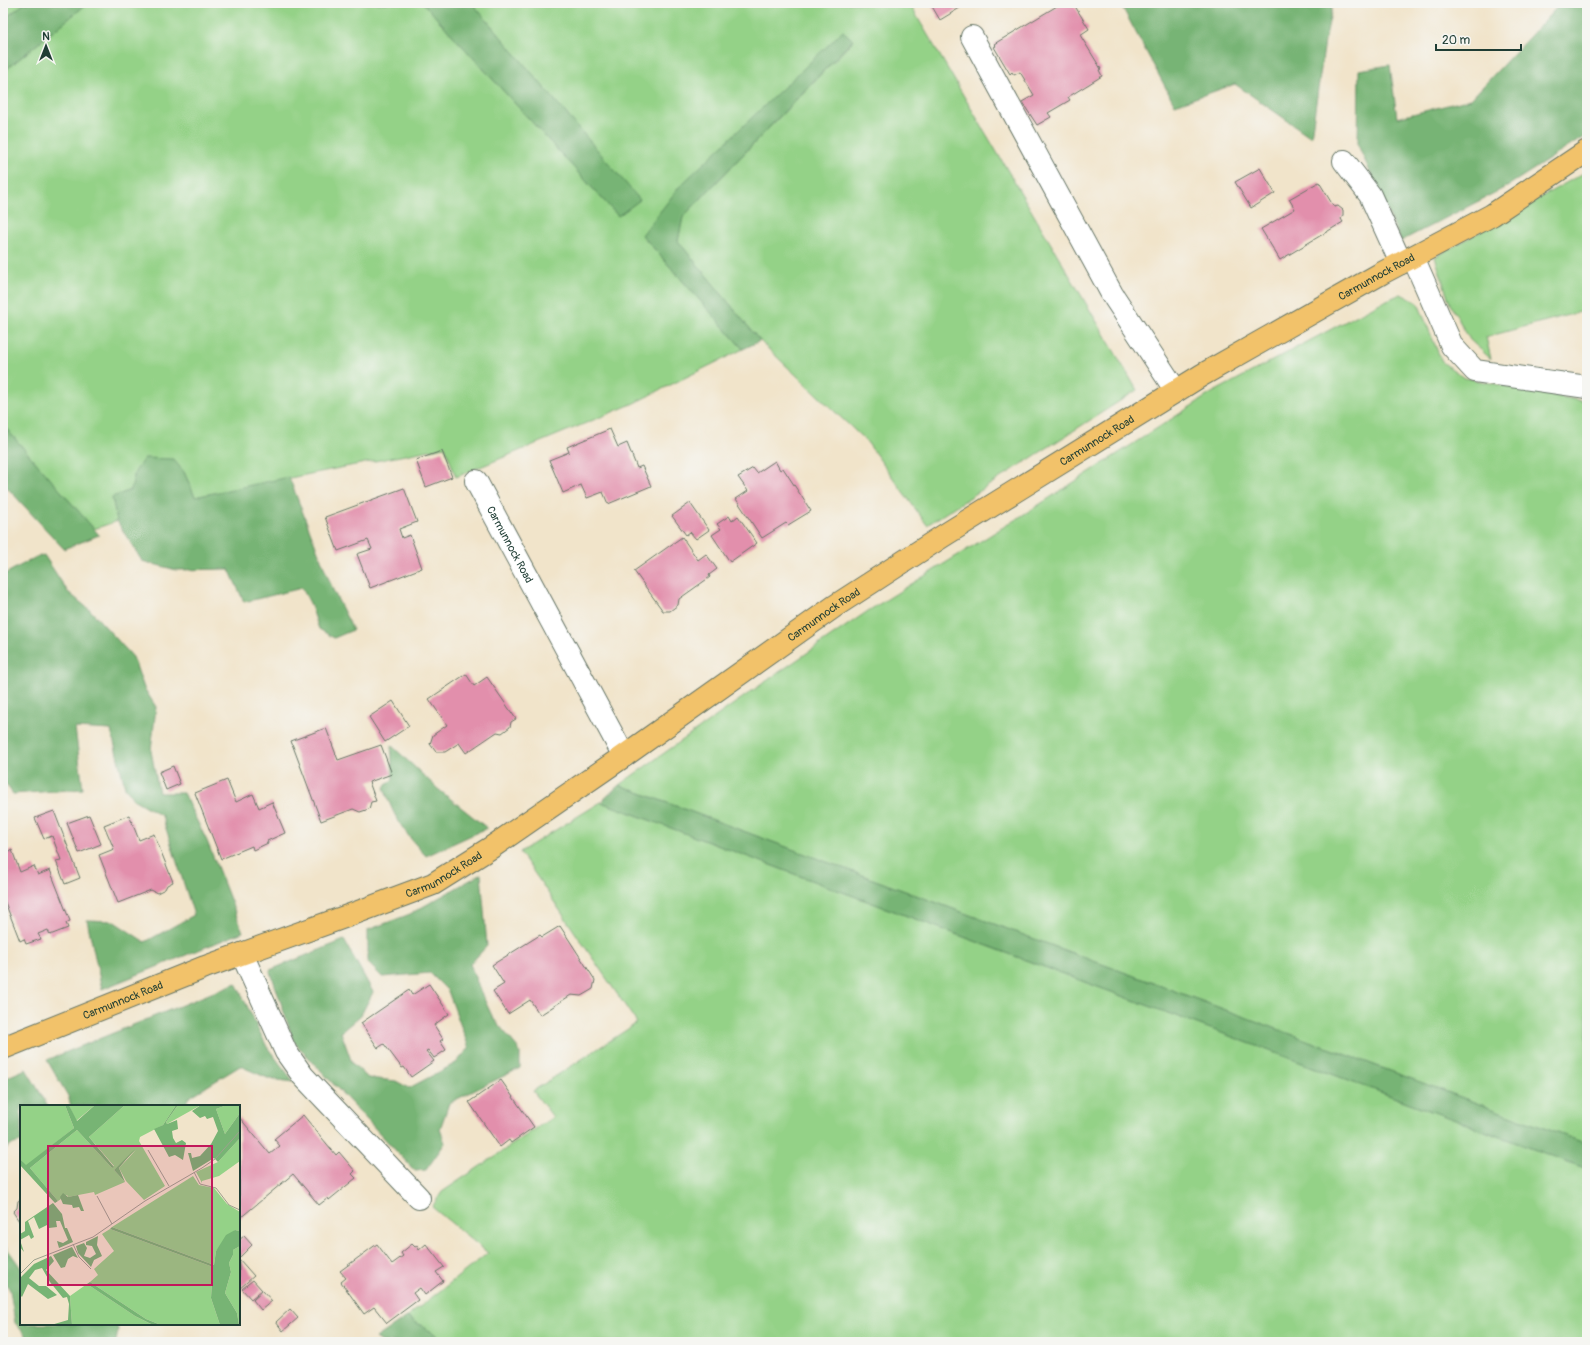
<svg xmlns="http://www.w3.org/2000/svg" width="1590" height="1345" font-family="Pangolin,sans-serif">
  <rect width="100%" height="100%" fill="#f6f6f2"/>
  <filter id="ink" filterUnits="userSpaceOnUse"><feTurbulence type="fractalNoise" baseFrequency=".025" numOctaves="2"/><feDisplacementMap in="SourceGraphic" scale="8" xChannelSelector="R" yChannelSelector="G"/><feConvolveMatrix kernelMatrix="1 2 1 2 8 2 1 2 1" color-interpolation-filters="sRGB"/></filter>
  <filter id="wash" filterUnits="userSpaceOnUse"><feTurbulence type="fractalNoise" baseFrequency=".012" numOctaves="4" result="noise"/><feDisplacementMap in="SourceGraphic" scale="16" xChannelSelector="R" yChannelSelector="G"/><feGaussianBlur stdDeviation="0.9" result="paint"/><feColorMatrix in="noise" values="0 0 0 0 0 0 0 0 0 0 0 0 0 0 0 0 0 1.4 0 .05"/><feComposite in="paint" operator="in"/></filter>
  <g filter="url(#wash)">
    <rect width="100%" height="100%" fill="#f1e4ca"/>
    <g fill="#94d287" stroke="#5a885e">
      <path d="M3 3H25L3 20Z"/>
      <path d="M88 3H423L618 216 639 200 472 3H909L1137 390 927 525 867 442 760 341 678 241 683 217 853 41 843 31 642 235 743 349 632 404 456 477 445 447 195 497 184 472H135L131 490 112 498 117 521 94 529 3 425V72Z"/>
      <path d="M1587 171V310L1486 337 1491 359 1470 340 1450 304 1435 257Z"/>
      <path d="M1401 294 1418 303 1442 362 1465 378 1587 402V1144L619 785 762 684 868 611 1034 508 1210 394 1380 303Z"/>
      <path d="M601 802 1587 1169V1342H448L407 1317 488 1253 432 1207 442 1192 553 1117 533 1091 637 1023 520 852Z"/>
    </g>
    <g fill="#77b474" stroke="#4b7854">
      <path d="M25 3H88L3 72V20Z"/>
      <path d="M423 3H472L640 200 618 216Z"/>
      <path d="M1120 3H1333L1325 41 1311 137 1235 84 1175 105Z"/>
      <path d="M1561 3H1587V135L1506 187 1401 241 1358 145 1359 70 1390 65 1397 118 1471 99Z"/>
      <path d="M843 31 853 40 683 217 678 241 760 341 743 349 642 235 680 186Z"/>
      <path d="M3 425 94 529 99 535 64 549 3 483Z"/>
      <path d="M144 458 173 459 184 472 195 497 289 477 333 590 353 630 334 638 319 629 310 603 302 588 244 602 229 569 176 570 142 561 117 521 112 497 131 490 135 472Z"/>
      <path d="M44 555 68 592 91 611 133 657 144 688 156 707 151 751 159 793H183L207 841 243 932 102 989 87 920 113 921 145 942 194 915 162 816 133 799 125 787 111 730 75 728 83 789 13 794 3 780V575L36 557Z"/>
      <path d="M391 745 438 789 487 828 426 856C404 832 394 819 384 787L393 779Z"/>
      <path d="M619 785 1587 1144V1169L601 802Z"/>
      <path d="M481 874 487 946 470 964 480 990 493 1018 518 1048 520 1053V1068L449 1103 440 1129 445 1143 426 1170 415 1171 294 1042 270 970 344 940 373 992 361 1015 341 1032 352 1063 368 1078 396 1081 409 1088 456 1063 469 1048 448 991 430 973 382 977 368 963V930L410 914Z"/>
      <path d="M236 983 267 1047 294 1082 270 1079 240 1066 188 1098 185 1106H71L68 1096 47 1060Z"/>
      <path d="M26 1069 48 1106H21V1142L10 1145 3 1153V1079Z"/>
      <path d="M3 1243 21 1268V1324H115L118 1329 116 1342H32L15 1323 10 1290 3 1278Z"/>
      <path d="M407 1317 448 1342H382L376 1338Z"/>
    </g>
    <g id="blocks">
      <g fill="#e28fac">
        <path d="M930 3H968L940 20Z"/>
        <path d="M1062 3H1073L1089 29 1080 35 1101 69 1099 70 1102 76 1068 97 1070 100 1048 113 1051 117 1037 125 1022 102 1034 95 1020 72 1014 75 1012 72 1010 74 994 47 996 46 994 44Z"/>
        <path d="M1260 168 1275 193 1251 208 1235 182Z"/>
        <path d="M1319 182 1334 207 1338 206 1343 210V215L1341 219 1343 222 1280 260 1261 229 1295 209 1289 199Z"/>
        <path d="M610 429 618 447 627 443 637 468 642 466 651 486 608 504 603 492 587 498 581 485 563 493 549 460 569 452 567 447Z"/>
        <path d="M442 451 452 477 426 487 416 460Z"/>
        <path d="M775 461 780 470 783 468 811 511 788 525 786 523 762 538 736 499 748 491 738 477 753 468 757 473Z"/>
        <path d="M404 488 417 522 399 529 402 538 410 535 422 568 370 588 357 554 372 549 368 540 338 551 325 517Z"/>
        <path d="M690 503 709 530 696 539 690 532 686 535 672 516Z"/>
        <path d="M729 516 732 521 738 516 757 543 730 562 712 535 721 529 717 524Z"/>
        <path d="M682 537 698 560 706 554 717 569 709 575 710 577 679 599 678 605 670 611H663L634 571Z"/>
        <path d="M466 674 474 686 487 677 516 719 511 722 510 727 502 733 497 732 466 753 459 743 445 752H436L430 744 433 735 447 725 429 699Z"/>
        <path d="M393 701 409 726 385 742 369 717Z"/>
        <path d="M326 728 338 760 381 745 392 774 369 782 376 801 371 802 369 809 360 812 353 809 321 821 291 741Z"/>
        <path d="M173 766 180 784 166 790 159 772Z"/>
        <path d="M227 780 236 802 253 794 259 808 272 802 285 833 267 841 268 843 253 850 252 846 221 859 195 793Z"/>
        <path d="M54 811 80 878 65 884 56 861 61 860 52 836 44 839 35 818Z"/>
        <path d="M89 815 101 844 79 853 67 823Z"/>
        <path d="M129 815 139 840 154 834 173 882 167 885 165 889 157 893 151 890 118 903 99 855 114 849 104 825Z"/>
        <path d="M12 850 20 872 34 866 38 875 50 870 70 921 66 923 68 928 50 935 48 930 38 934 41 939 26 944 24 939 20 941 3 897V854Z"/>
        <path d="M560 926 595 980 593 989 581 996 571 995 540 1015 530 1000 508 1014 493 991 504 984 492 965 540 935 542 937Z"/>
        <path d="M429 984 449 1014 434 1025 443 1039 440 1041 446 1050 434 1058 428 1050 426 1051 434 1061 411 1077 404 1067 402 1068 384 1044 378 1048 361 1023 409 990 412 995Z"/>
        <path d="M501 1080 534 1127 511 1143 509 1140 500 1147 469 1102Z"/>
        <path d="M303 1115 336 1155 339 1152 355 1171 352 1174 356 1178 329 1200 328 1198 319 1205 293 1174 239 1219V1117L270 1154 280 1146 274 1139Z"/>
        <path d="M21 1199V1224L13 1212 17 1208 18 1201Z"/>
        <path d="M244 1236 252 1245 239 1258V1240Z"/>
        <path d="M377 1244 392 1264 403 1256 401 1253 412 1244 415 1247 417 1246 419 1250 426 1244 444 1267 436 1272 443 1281 425 1295 420 1288 413 1293 418 1300 387 1323 374 1307 364 1314 341 1282 346 1278 340 1271Z"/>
        <path d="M239 1259 254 1276 239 1289Z"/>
        <path d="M253 1280 262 1290 251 1299 242 1289Z"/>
        <path d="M263 1291 272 1301 261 1310 253 1300Z"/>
        <path d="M290 1309 298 1318 283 1331 276 1322Z"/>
      </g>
    </g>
  </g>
  <g filter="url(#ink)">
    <use href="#blocks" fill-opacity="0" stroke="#687768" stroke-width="1"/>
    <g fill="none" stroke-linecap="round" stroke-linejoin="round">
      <g stroke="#687768" stroke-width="24">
        <g id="minor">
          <path d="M972 37 1112 294 1176 391"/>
          <path d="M1344 161 1370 195 1401 263"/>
          <path d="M1413 257 1452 346 1475 371 1587 387"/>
          <path id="s1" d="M476 481 624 756"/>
          <path d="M242 954 286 1052 303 1076 419 1198"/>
        </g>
      </g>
      <g stroke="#687768" stroke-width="24">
        <g id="major">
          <path id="s2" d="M3 1048 205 967 350 915 433 884 492 847 624 756 835 606 943 536 1202 375 1382 273 1492 215 1587 151"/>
        </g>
      </g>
      <use href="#minor" stroke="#fff" stroke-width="22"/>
      <use href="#major" stroke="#f2c26a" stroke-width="22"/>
    </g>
  </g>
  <g text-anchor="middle" stroke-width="3" stroke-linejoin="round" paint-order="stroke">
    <g font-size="11" fill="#1f3d34" stroke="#f6f6f2">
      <text dy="4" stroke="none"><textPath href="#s2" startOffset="1583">Carmunnock Road</textPath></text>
      <text dy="4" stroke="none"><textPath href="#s2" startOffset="1259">Carmunnock Road</textPath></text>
      <text dy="4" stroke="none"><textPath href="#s1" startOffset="72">Carmunnock Road</textPath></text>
      <text dy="4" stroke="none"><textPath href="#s2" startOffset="935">Carmunnock Road</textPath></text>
      <text dy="4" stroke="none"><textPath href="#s2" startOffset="474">Carmunnock Road</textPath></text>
      <text dy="4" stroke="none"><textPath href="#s2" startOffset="129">Carmunnock Road</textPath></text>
    </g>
  </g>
  <g transform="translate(20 1105)">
    <rect width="220" height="220" fill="#f1e4ca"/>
    <path d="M0 0H45L54 23 6 61 0 54ZM49 0H75L56 16ZM105 0H156L143 20 120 32 119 36 145 81 124 95 106 76 99 63 116 45 94 65 105 77 75 90 74 87 48 92 47 90 38 96 10 63 57 25 92 63 94 61 69 32ZM158 0H181L147 19 146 17ZM207 0H220V8L205 29 196 4ZM220 33V56L199 71 182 76V78L176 67 198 57ZM173 71 179 80 194 83 207 99 220 107V126L215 125 196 146 194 160 92 122ZM90 124 193 162 191 193 200 220H141L126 214 70 177 78 170 74 164 94 146 82 129ZM220 141V220H219L217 208 205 188 211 167 209 158 213 150V145ZM67 179 115 211 133 220H52L50 191Z" fill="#94d287"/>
    <path d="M45 0H49L57 16 75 0H105L69 32 94 62 92 63 57 25 10 63 38 96 35 98 0 60V54L6 60 54 23ZM156 0H158L146 17 147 19 157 15 158 24 152 26 153 33 156 38 162 35 166 38 163 55 155 50 149 52 134 24 143 20ZM181 0H207L196 4 205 29 220 8V33L198 57 194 53 173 66 168 48H171L172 53 180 51 191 39 198 26 193 12 187 14 185 11 180 13 172 6ZM115 44 99 63 105 77 94 65ZM43 88 48 92 58 90 64 106H61L59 102 53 103 52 100 43 99 40 92ZM33 98 42 109 45 123H47L53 137 39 143 37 136 43 138 48 135 40 116H36L37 122 29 123 27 120 19 124 14 112 8 116 14 132 11 134 9 130 0 135 4 147 0 142V129L5 126V117ZM92 122 194 160 196 146 206 130 215 125 220 126V141L213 145V150L209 158 211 167 205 188 217 208 219 220H200L191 193 193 162 90 124ZM78 131 77 140 82 151 74 155 71 162 58 148 56 141 64 138 67 143 64 151 70 153 76 149 72 141 66 140V137ZM52 142 58 153 53 151 48 154 45 162 41 163 33 150ZM31 151 34 156 26 165 50 191 52 220H31L48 215 49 199 47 192 43 193 30 177 22 163 15 165 9 173 19 181H26L37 190 28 194 8 179 2 192 0 190 1 172 14 159ZM70 177 126 214 141 220H133L115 211 67 179Z" fill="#77b474"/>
    <path fill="none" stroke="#9da18e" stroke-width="1" d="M128 45 149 81M174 67 180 79 196 83 209 100 220 105M77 91 92 119M53 139 59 152 71 164M0 169 14 155 73 132 125 96 182 63 195 54 220 26"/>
    <path fill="#c2185b" fill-opacity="0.15" stroke="#c2185b" stroke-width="2" d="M28 41H192V180H28Z"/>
    <rect width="220" height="220" fill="none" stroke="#1f3d34" stroke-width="2"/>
  </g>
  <rect width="1590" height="1345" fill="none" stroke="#f6f6f2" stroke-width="16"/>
  <g transform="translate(46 46)" stroke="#f6f6f2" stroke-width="3" paint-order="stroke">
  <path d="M0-3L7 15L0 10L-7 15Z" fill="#1f3d34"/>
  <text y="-6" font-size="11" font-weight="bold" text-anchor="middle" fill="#1f3d34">N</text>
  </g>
  <path d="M1436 44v6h85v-6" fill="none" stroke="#1f3d34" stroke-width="2"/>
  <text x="1442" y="44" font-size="12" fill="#1f3d34" stroke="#f6f6f2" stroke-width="3" paint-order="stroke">20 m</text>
</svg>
